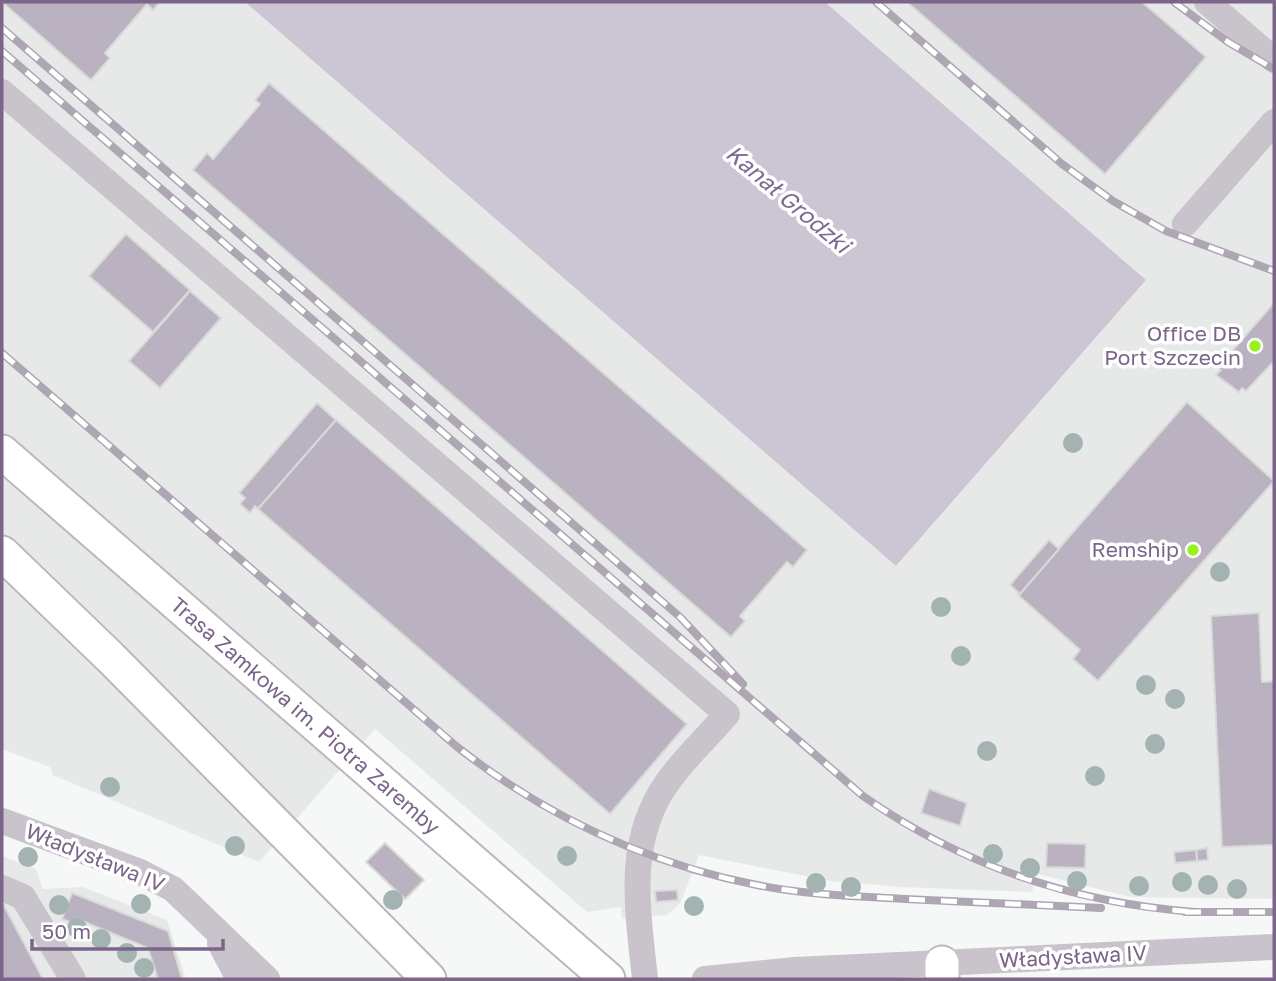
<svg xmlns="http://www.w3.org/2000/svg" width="1276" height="981" font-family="'Golos Text',sans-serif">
  <rect width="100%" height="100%" fill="#f5f8f6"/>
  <g fill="#e7e9e9">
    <path d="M2 2H245L896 566 1146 280 825 2H1274V899L1131 897 1037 874 1032 892 900 887 830 881 699 855 680 904 667 915 622 919 621 907 587 912 375 729 259 862 53 775 50 767 2 749Z"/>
    <path d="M2 856 36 869 43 889 83 887 167 920 186 979H2Z"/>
  </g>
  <path fill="#ccc6d4" d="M245 2H825L1146 280 896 566Z"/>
  <g fill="#bab2c0" stroke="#d8dad8" stroke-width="2">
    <path d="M2 2H160L153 10 147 4 105 53 110 58 91 80Z"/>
    <path d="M907 2H1142L1206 57 1105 174Z"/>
    <path d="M269 83 807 550 793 567 787 562 740 616 745 621 731 637 193 170 207 153 213 159 260 104 255 100Z"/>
    <path d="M126 234 190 290 153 332 89 276Z"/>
    <path d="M190 291 221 318 160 388 129 361Z"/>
    <path d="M1274 303V361L1246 391 1242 388 1239 392 1216 375 1221 370 1218 367Z"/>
    <path d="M1187 402 1274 481 1098 681 1073 659 1080 650 1018 595Z"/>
    <path d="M317 403 336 420 258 509 255 506 250 513 240 504 245 498 239 493Z"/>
    <path d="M336 420 687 724 610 814 258 509Z"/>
    <path d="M1049 540 1059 549 1020 594 1010 585Z"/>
    <path d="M1259 613 1262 682 1274 681V845L1222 847 1211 616Z"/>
    <path d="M929 789 967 803 960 826 921 813Z"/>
    <path d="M385 843 424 880 405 899 366 862Z"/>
    <path d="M1047 843 1086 844 1085 868 1046 867Z"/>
    <path d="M1207 848 1208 860 1197 861 1196 850Z"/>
    <path d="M1196 850 1197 861 1175 863 1174 852Z"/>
    <path d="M677 890 678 900 656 902 655 891Z"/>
    <path d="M72 893 168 931 182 979H158L148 948 80 920 78 925 62 919Z"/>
    <path d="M2 902 43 979H2Z"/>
  </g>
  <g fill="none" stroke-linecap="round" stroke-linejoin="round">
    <g stroke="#bcb6c0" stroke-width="37">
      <g id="major">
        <path d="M2 452 608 979"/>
        <path d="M2 553 111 658 429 979"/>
        <path d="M942 963V979"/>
      </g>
    </g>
    <g stroke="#c9c3cc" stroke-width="26">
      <path d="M1207 2 1274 60"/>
      <path d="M2 92 727 714C708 737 684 758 667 783 625 842 638 911 645 979"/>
      <path d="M1185 224 1274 122"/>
      <path d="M2 821 140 872 173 889 267 979"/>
      <path d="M2 888 23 897 73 979"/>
      <path d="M220 943 239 979"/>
      <path d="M705 979 795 970 1274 947"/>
    </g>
    <use href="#major" stroke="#fff" stroke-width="33"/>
    <g stroke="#aea6b3" stroke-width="8">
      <g id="rail">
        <path d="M876 2 1062 164 1113 201 1166 231 1274 271"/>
        <path d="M1174 2 1228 42 1274 69"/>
        <path d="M2 28 680 617 743 684"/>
        <path d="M2 51 863 796C963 866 1073 903 1195 912"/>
        <path d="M2 353 456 746C545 816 646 863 757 885 806 895 855 896 905 899 970 902 1036 905 1101 908"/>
        <path d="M1185 912H1274"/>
      </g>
    </g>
    <use href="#rail" stroke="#fff" stroke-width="5" stroke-dasharray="16" stroke-linecap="butt"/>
  </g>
  <g fill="#a3b3b2">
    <circle cx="1073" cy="443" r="10"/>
    <circle cx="1220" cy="572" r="10"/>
    <circle cx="941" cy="607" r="10"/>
    <circle cx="961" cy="656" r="10"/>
    <circle cx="1146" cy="685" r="10"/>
    <circle cx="1175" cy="699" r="10"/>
    <circle cx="1155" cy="744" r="10"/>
    <circle cx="987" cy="751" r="10"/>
    <circle cx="1095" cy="776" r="10"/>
    <circle cx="110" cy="787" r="10"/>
    <circle cx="235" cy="846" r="10"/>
    <circle cx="993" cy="854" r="10"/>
    <circle cx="567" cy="856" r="10"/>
    <circle cx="28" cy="857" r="10"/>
    <circle cx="1030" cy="868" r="10"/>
    <circle cx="1077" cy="881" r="10"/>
    <circle cx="1182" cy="882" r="10"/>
    <circle cx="816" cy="883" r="10"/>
    <circle cx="1208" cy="885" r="10"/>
    <circle cx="1139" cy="886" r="10"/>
    <circle cx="851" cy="887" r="10"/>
    <circle cx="1237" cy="889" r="10"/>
    <circle cx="393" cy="900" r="10"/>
    <circle cx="141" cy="904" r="10"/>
    <circle cx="59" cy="905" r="10"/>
    <circle cx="694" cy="906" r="10"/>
    <circle cx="77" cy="928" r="10"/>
    <circle cx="101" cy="939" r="10"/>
    <circle cx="127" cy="953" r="10"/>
    <circle cx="144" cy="968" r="10"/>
  </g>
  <g fill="#9af11c" stroke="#fff" stroke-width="2.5">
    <circle cx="1255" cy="346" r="7"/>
    <circle cx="1193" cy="550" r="7"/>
  </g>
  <g text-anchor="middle" stroke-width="7" stroke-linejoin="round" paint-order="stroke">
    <g font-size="21" fill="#7b6589" stroke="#fff" text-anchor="end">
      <text x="1241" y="341">Office DB<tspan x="1241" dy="24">Port Szczecin</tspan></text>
      <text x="1179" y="557">Remship</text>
    </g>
    <g font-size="21" fill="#7b6589" stroke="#fff">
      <text transform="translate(305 716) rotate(41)" y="7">Trasa Zamkowa im. Piotra Zaremby</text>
      <text transform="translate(95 858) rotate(22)" y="7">Władysława IV</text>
      <text transform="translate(1073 957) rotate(-3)" y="7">Władysława IV</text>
    </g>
    <g font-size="23" font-style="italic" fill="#7c6b93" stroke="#fff">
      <text transform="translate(788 199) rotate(40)" y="8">Kanał Grodzki</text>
    </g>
  </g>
  <rect width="1276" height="981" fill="none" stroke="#7b6589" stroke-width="7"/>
  <path d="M32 939v10h191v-10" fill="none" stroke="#7b6589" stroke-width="3.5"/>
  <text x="42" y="939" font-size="21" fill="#7b6589" stroke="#ffffff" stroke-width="5" paint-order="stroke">50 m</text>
</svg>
